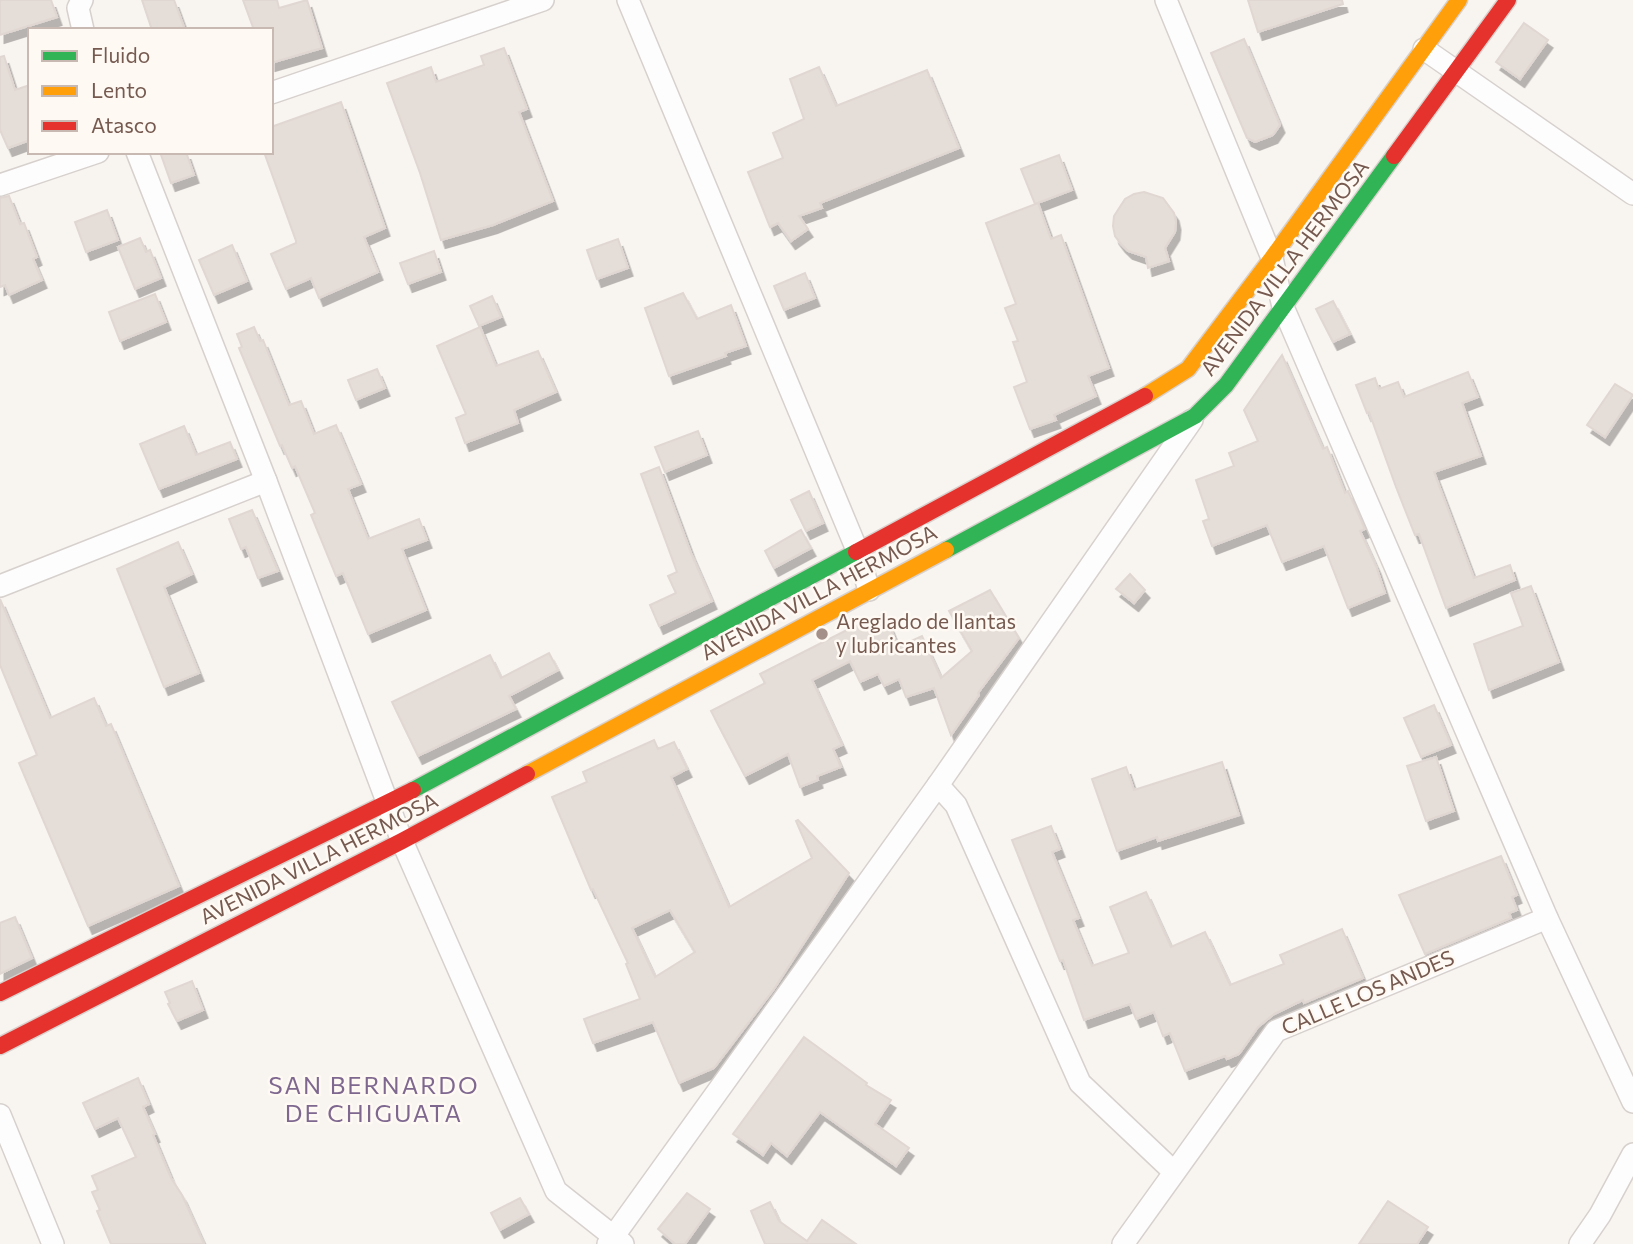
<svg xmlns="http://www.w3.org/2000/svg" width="1633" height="1244" font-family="Commissioner,sans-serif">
  <defs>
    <filter id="shadow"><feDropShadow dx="4.5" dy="8" stdDeviation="0" flood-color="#0004"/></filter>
  </defs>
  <rect width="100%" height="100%" fill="#f8f4f0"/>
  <g fill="#e5ddd7" stroke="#e1d7d2" stroke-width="2" fill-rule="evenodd" filter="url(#shadow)">
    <path d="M0 0H51L57 17 0 35Z"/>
    <path d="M142 0H174L185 30H152Z"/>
    <path d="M243 0H277L279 8 307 0 322 48 271 63V30H254Z"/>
    <path d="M1248 0H1342L1343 4 1258 32Z"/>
    <path d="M1524 23 1548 40 1520 79 1496 62Z"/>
    <path d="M1244 39 1280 125 1273 135 1255 142 1247 138 1211 53Z"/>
    <path d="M504 48 527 109 519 112 553 201 493 225 441 240 420 173 387 83 431 67 436 82 484 65 481 56Z"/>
    <path d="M4 56 15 90 30 85V140L8 148 0 130V57Z"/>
    <path d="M819 67 836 106 927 70 959 148 820 203 822 208 799 216 808 229 791 241 778 223 770 227 748 172 783 158 773 133 804 119 790 79Z"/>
    <path d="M341 102 385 228 364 237 378 272 319 298 311 278 286 289 271 254 296 243V241L264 152H271V127Z"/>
    <path d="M160 152H186L194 175 171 183Z"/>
    <path d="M1059 155 1072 190 1035 204 1021 169Z"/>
    <path d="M1144 192 1163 198 1174 213 1176 222 1175 232 1165 248 1169 261 1148 268 1146 257 1128 251 1121 244 1115 236 1113 226 1114 216 1125 199 1134 194Z"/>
    <path d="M9 196 20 224 24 223 37 257 33 259 42 280 9 295 5 285 0 287V198Z"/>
    <path d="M1038 203 1051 239 1061 235 1109 368 1088 376 1096 396 1054 415 1056 420 1030 429 1014 387 1027 382 1013 342 1018 341 1005 308 1016 304 986 223Z"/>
    <path d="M107 210 118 240 86 252 75 222Z"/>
    <path d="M140 238 146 252 150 250 161 278 135 289 118 247Z"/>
    <path d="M618 239 628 268 597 279 587 250Z"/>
    <path d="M232 245 247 281 214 295 199 260Z"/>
    <path d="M434 251 441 272 408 284 400 263Z"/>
    <path d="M805 273 815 298 784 310 774 286Z"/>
    <path d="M683 293 697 319 731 305 746 346 725 353 726 356 669 376 645 308Z"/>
    <path d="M155 294 166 322 120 341 109 312Z"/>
    <path d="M492 296 501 317 479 326 470 306Z"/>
    <path d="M1333 301 1350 334 1333 342 1316 309Z"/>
    <path d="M254 327 260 341 263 340 289 405 301 401 314 434 336 425 361 484 348 489 368 539 419 519 427 540 402 549 426 610 368 634 343 573 336 576 311 515 315 513 295 466 292 468 282 445 280 446 239 348 242 347 237 334Z"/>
    <path d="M480 327 496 366 538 351 556 392 514 410 518 423 465 443 456 418 466 414 437 346Z"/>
    <path d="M1282 355 1323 449 1327 447 1345 493 1348 491 1365 529 1360 531 1376 566 1385 593 1348 608 1324 546 1282 562 1267 525 1212 546 1203 521 1209 519 1196 480 1234 466 1229 453 1258 441 1244 410Z"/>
    <path d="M377 369 385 388 356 400 348 380Z"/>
    <path d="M1468 372 1478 397 1462 403 1481 456 1434 472 1474 578 1510 565 1515 580 1446 608 1419 534 1415 535 1396 487 1369 412 1367 413 1356 385 1375 378 1379 389 1398 382 1404 397Z"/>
    <path d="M1615 384 1633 395 1605 437 1587 425Z"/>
    <path d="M184 426 196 455 230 442 237 459 159 489 140 444Z"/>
    <path d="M698 431 707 455 665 472 655 447Z"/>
    <path d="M659 467 691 553 712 601 659 626 650 605 676 593 668 576 677 572 641 474Z"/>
    <path d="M809 491 823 523 806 531 791 500Z"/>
    <path d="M252 510 278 571 258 578 246 547 241 549 229 519Z"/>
    <path d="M801 530 811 548 774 568 765 551Z"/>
    <path d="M178 542 192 574 164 587 199 673 164 687 117 569Z"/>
    <path d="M1130 574 1145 590 1134 603 1116 589Z"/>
    <path d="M1531 586 1559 662 1489 690 1474 644 1523 626 1511 593Z"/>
    <path d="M990 590 1019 638 978 693 979 695 951 735 934 688 906 697 899 679 884 686 878 674 860 682 850 661 812 680 842 745 833 749 841 767 817 776 818 780 800 787 788 754 745 776 711 711 765 683 760 674 847 630 885 614 898 647 922 636 941 678 972 651 949 611Z"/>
    <path d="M0 599 50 718 94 698 106 726 111 724 179 886 88 926 19 763 37 755 0 665Z"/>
    <path d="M549 653 558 670 509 696 516 709 418 756 392 702 490 655 501 678Z"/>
    <path d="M1434 705 1451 745 1421 757 1404 718Z"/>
    <path d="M654 740 658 749 674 742 687 769 671 777 729 907 812 858 796 821 798 820 849 873 774 989 714 1068 679 1083 653 1022 593 1043 584 1019 640 999 626 964 628 963 593 889 591 890 552 797 587 782 583 772ZM670 910 695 952 655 977 632 928Z"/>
    <path d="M1436 757 1454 811 1426 821 1407 766Z"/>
    <path d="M1222 762 1239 815 1158 841 1157 837 1117 851 1092 779 1126 767 1134 790Z"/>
    <path d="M1051 826 1060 849 1052 852 1079 918 1073 920 1092 966 1129 953 1110 907 1146 892 1171 947 1205 932 1230 985 1284 964 1280 955 1342 929 1363 978 1304 1003 1303 1000 1274 1014 1258 1027 1239 1054 1227 1059 1225 1056 1185 1071 1170 1033 1163 1036 1154 1012 1136 1019 1130 1004 1084 1020 1063 960 1060 961 1012 840Z"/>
    <path d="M1501 856 1517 895 1512 897 1517 910 1509 913 1511 918 1425 954 1399 895Z"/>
    <path d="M15 917 32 958 0 974V923Z"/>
    <path d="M192 981 203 1010 177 1021 168 1004 170 1003 165 992Z"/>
    <path d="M804 1037 867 1083 866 1085 891 1100 875 1124 909 1148 896 1166 820 1112 787 1156 771 1143 763 1155 733 1134Z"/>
    <path d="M138 1078 149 1104 143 1107 155 1134 153 1135 171 1178 182 1195 204 1244H111L97 1211 100 1210 92 1192 98 1190 92 1176 136 1157 118 1118 95 1129 83 1103Z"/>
    <path d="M687 1193 710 1209 685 1244H675L658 1229Z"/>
    <path d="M520 1198 529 1214 500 1230 491 1213Z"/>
    <path d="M1388 1201 1428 1227 1417 1244H1359Z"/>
    <path d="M770 1202 779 1221 807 1241 822 1220 856 1244H765L751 1211Z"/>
  </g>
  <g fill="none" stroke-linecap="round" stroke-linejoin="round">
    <g stroke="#d7d1ce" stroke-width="24">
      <g id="street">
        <path d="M82 0 78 8 83 30"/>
        <path d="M628 0 857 550 869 590"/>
        <path d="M1166 0 1272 258 1283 307 1547 918 1633 1102"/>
        <path d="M1424 49 1633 194"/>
        <path d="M271 93 543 0"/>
        <path d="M137 152 266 481 402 841 556 1191 623 1244"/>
        <path d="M0 185 98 152"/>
        <path d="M0 586 266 481"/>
        <path d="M938 785 956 805 1080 1083 1174 1172"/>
        <path d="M0 1115 53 1244"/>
        <path d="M608 1244 938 785 1192 420"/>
        <path d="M1123 1244 1276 1031 1547 918"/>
        <path d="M1580 1244 1600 1215 1633 1154"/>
      </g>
    </g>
    <g stroke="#d8d0cc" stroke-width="19">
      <g id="fast">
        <path d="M946 550 1195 416 1226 385 1394 156"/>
        <path d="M413 790 856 552"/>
      </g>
    </g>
    <g stroke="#d8d0cc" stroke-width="19">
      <g id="slow">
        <path d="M1145 396 1188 369 1272 258 1459 0"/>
        <path d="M527 774 946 550"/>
      </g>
    </g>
    <g stroke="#d8d0cc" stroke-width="19">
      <g id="jam">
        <path d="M1394 156 1508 0"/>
        <path d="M856 552 1145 396"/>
        <path d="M0 993 413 790"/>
        <path d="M0 1046 402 841 527 774"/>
      </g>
    </g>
    <use href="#street" stroke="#fefdfd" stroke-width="21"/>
    <use href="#fast" stroke="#30b455" stroke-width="16"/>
    <use href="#slow" stroke="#ff9f0a" stroke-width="16"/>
    <use href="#jam" stroke="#e5322d" stroke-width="16"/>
  </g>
  <circle fill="#a49088" stroke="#fef9f3" stroke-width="2.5" cx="822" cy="634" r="7"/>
  <g text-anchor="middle" stroke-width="5" stroke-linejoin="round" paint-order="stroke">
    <g font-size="21" fill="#765a50" stroke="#fef9f3">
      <text transform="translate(1285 268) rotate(-53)" y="7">AVENIDA VILLA HERMOSA</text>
      <text transform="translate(819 593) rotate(-28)" y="7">AVENIDA VILLA HERMOSA</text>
      <text transform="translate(319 859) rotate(-27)" y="7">AVENIDA VILLA HERMOSA</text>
      <text transform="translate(1368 993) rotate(-23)" y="7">CALLE LOS ANDES</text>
    </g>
    <g font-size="21" fill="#765a50" stroke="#fef9f3" text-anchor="start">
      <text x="836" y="629">Areglado de llantas<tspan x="836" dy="24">y lubricantes</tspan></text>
    </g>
    <g font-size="24" letter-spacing="2" fill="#7f6890" stroke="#fef9f3">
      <text x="374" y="1094">SAN BERNARDO<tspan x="374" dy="28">DE CHIGUATA</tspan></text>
    </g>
  </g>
  <rect x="28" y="28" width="245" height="126" fill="#fef9f3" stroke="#c8b9b2" stroke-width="2"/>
  <rect x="42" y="51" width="35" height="10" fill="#30b455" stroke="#c8b9b2" stroke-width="2"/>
  <text x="91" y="63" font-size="21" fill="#765a50">Fluido</text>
  <rect x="42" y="86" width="35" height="10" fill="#ff9f0a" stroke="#c8b9b2" stroke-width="2"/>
  <text x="91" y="98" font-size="21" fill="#765a50">Lento</text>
  <rect x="42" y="121" width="35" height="10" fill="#e5322d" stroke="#c8b9b2" stroke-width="2"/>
  <text x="91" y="133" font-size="21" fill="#765a50">Atasco</text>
</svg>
